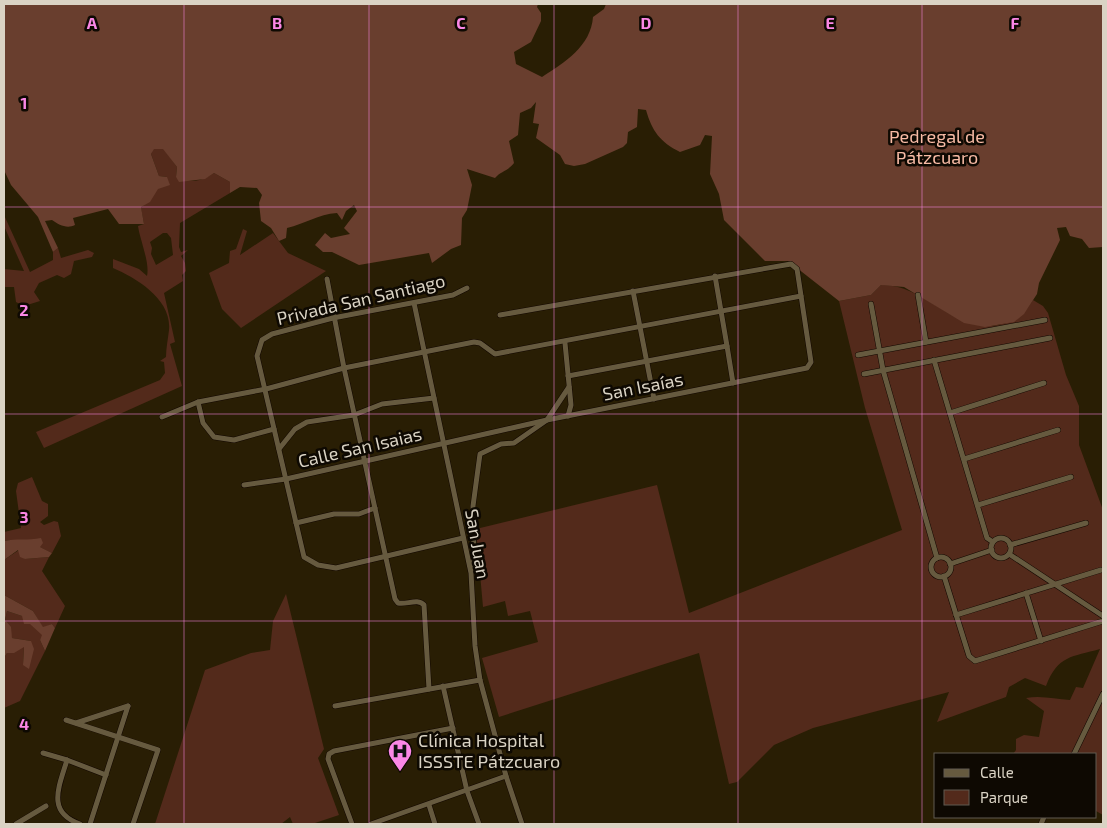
<svg xmlns="http://www.w3.org/2000/svg" width="1107" height="828" font-family="'Exo 2',sans-serif">
  <rect width="100%" height="100%" fill="#291e04"/>
  <g fill="#532a1b" fill-rule="evenodd">
    <path d="M163 148 177 167 176 177C191 183 201 182 214 173L230 182V193L180 223 179 247 181 252 188 250 181 256 185 263 186 271 182 275 183 281 164 293 175 342 170 344 182 386 44 448 36 432 160 380 165 373 164 362 160 361 166 357C166 348 168 339 169 330 172 299 136 278 113 268V259L139 269 147 276C150 263 140 240 138 226L144 224 141 208 167 177 159 176 151 154 153 149ZM163 233H167L171 238 173 255 156 265 151 254 152 248 150 242Z"/>
    <path d="M4 215 30 272 53 260V252L58 248 61 258 88 250 94 253 92 257 74 261 71 274 64 278 57 275 39 283 34 292 40 301 24 306 16 302 14 287H4V269L24 271 4 226Z"/>
    <path d="M243 229 247 231 240 255 273 233 288 253 326 271 241 328 222 309 209 273 229 263 230 251 236 249Z"/>
    <path d="M881 285C926 284 952 333 998 325 1018 321 1022 317 1033 300L1043 306 1048 313 1066 375 1079 406V445L1103 510V815L1096 811V754H1013L1016 750V739L1024 735 1039 737 1044 711 1026 698C1041 695 1055 699 1070 700L1076 687 1083 688 1100 649C1072 657 1058 655 1046 686L1025 678 1009 687 1006 697 937 722 949 692 813 728 774 745 737 782 729 784 699 653 499 717 482 658 538 642 530 611 508 616 505 601 483 607 476 529 657 485 689 613 902 530 865 408 839 301 871 295Z"/>
    <path d="M32 477 42 501 48 504V516L40 522 44 525 54 521 58 522 61 536 52 553C36 545 21 537 4 541V532L21 528 16 491 18 483Z"/>
    <path d="M19 550 25 559 49 557 42 571 65 606 55 628 52 624 43 628 33 611 4 595V560Z"/>
    <path d="M286 594 324 749 318 758 339 815 312 824H293L290 817 281 824H155L205 670 251 653 270 650 273 621Z"/>
    <path d="M7 611 22 616 43 635 40 640 45 651 20 701 4 708V658L7 653 14 652 24 646 23 665 31 641 12 638 5 620Z"/>
  </g>
  <g fill="#693e2e">
    <path d="M4 4H538L537 7 541 13V21L531 42 514 52 516 64 542 77C564 63 591 46 593 17L604 9 606 4H1103V247L1089 248 1082 239 1070 236 1066 227 1057 228 1060 240 1039 283 1037 294 1024 314 1014 322 985 327 964 323 904 287 881 285 871 295 839 301 788 261H765L724 220 719 194 710 174 712 136 705 135 700 145 680 152C660 142 652 131 646 110L638 109 637 127 628 132 627 143 623 147 585 164 574 166 565 164 560 155 536 138 539 124 533 123 536 102 531 108 520 113 518 135 509 141 514 163C508 171 501 171 495 178L467 169 472 185 467 210 462 218 461 245 451 249 432 263 429 253 359 265 332 252H323L315 245 325 233 331 238 350 234 344 228 357 211 354 205 346 211 342 220 337 213C318 214 305 224 287 228L286 238 279 241 271 228 261 221 259 203 262 195 257 188 240 187 230 193V182L214 173 205 179 179 182 176 177 177 167 163 149H154L151 154 159 176 167 177 170 185 158 189 150 202 141 207 144 224H119L108 209 73 218 75 225C67 229 59 225 52 220L45 221 58 248 53 252 38 217 11 185 4 170Z"/>
    <path d="M41 538 43 543 40 547 52 553 49 557 25 559 20 557 18 550 4 560V541C16 538 28 541 41 538Z"/>
    <path d="M4 595 33 611 43 627 52 624 55 628 45 651 40 640 42 635 30 624H24L22 616 7 611 5 620 11 627 12 638 31 641 34 649 29 669 23 665 24 647 14 653H7L4 658Z"/>
  </g>
  <g fill="none" stroke-linecap="round" stroke-linejoin="round">
    <g stroke="#120700" stroke-width="6">
      <g id="minor">
        <path d="M715 276 727 346"/>
        <path d="M327 279 344 368 395 599 398 603C406 605 418 598 424 605L429 689"/>
        <path d="M633 291 654 399"/>
        <path d="M918 295 926 342"/>
        <path d="M414 303 471 573 475 646 480 680 506 776 522 824"/>
        <path d="M871 304 883 370 937 558"/>
        <path d="M565 343 571 405 568 416"/>
        <path d="M858 355 1045 320"/>
        <path d="M934 360 987 538 993 542"/>
        <path d="M864 374 1050 338"/>
        <path d="M568 376 727 346 733 383"/>
        <path d="M198 402 203 423 214 437 234 440 274 429"/>
        <path d="M950 413 1044 383"/>
        <path d="M162 417 198 402 266 389 344 368 474 342 480 343 495 354 801 296"/>
        <path d="M279 449 295 429 307 422 354 415 382 404 434 398"/>
        <path d="M964 459 1058 430"/>
        <path d="M244 485 286 479 547 420 807 368 811 362 797 269 791 264 500 315"/>
        <path d="M978 505 1071 477"/>
        <path d="M296 523 334 514H359L375 508"/>
        <path d="M463 538 336 568 318 565 304 557 257 356 262 340 272 334 333 318 453 295 467 288"/>
        <circle cx="1001" cy="548" r="10"/>
        <path d="M1010 545 1086 523"/>
        <path d="M1009 554 1103 616"/>
        <circle cx="941" cy="567" r="10"/>
        <path d="M950 564 992 550"/>
        <path d="M472 569 474 559 473 506 480 454 501 444 514 443 547 420 569 387"/>
        <path d="M944 576 969 656 975 661 1103 621"/>
        <path d="M1026 593 1041 641"/>
        <path d="M956 615 1101 570"/>
        <path d="M443 686 467 791 479 824"/>
        <path d="M335 706 480 680"/>
        <path d="M66 720 158 750 133 824"/>
        <path d="M76 723 128 706"/>
        <path d="M43 753 67 760 106 775"/>
        <path d="M1074 754 1103 694"/>
        <path d="M67 760C59 787 46 812 80 824"/>
        <path d="M429 805 435 824"/>
        <path d="M16 824 46 806"/>
        <path d="M90 824 128 706"/>
        <path d="M352 824 328 759 329 754 334 751 453 728"/>
        <path d="M371 824 506 776"/>
        <path d="M1041 824 1044 817"/>
      </g>
    </g>
    <use href="#minor" stroke="#665a3f" stroke-width="5"/>
  </g>
  <path fill="none" stroke="#fb87e6" stroke-width="1" stroke-opacity="0.55" d="M184 4V824M369 4V824M554 4V824M738 4V824M922 4V824M4 207H1103M4 414H1103M4 621H1103"/>
  <defs>
    <g id="hospital-pin" transform="scale(1.25)"><path d="M0 17L-7.5 6A9.5 9.5 0 1 1 7.5 6Z" fill="#fb87e6" stroke="#0e0902"/><path d="M-5-5h3v3.5h4V-5h3V5h-3V1.5h-4V5h-3Z" fill="#111"/></g>
  </defs>
  <g fill-rule="evenodd">
    <use href="#hospital-pin" x="400" y="751"/>
  </g>
  <g text-anchor="middle" stroke-width="5" stroke-linejoin="round" paint-order="stroke">
    <g font-size="18" fill="#f8bba5" stroke="#0e0902">
      <text x="937" y="143">Pedregal de<tspan x="937" dy="21">Pátzcuaro</tspan></text>
    </g>
    <g font-size="18" fill="#dad3c4" stroke="#0e0902">
      <text transform="translate(361 300) rotate(-13)" y="6">Privada San Santiago</text>
      <text transform="translate(643 387) rotate(-11)" y="6">San Isaías</text>
      <text transform="translate(360 448) rotate(-13)" y="6">Calle San Isaias</text>
      <text transform="translate(477 544) rotate(80)" y="6">San Juan</text>
    </g>
    <g font-size="18" fill="#dad3c4" stroke="#0e0902" text-anchor="start">
      <text x="418" y="747">Clínica Hospital<tspan x="418" dy="21">ISSSTE Pátzcuaro</tspan></text>
    </g>
  </g>
  <g font-size="16" text-anchor="middle" font-weight="bold" fill="#fb87e6" stroke="#0e0902" stroke-width="5" stroke-linejoin="round" paint-order="stroke">
    <text x="92" y="29">A</text>
    <text x="277" y="29">B</text>
    <text x="461" y="29">C</text>
    <text x="646" y="29">D</text>
    <text x="830" y="29">E</text>
    <text x="1015" y="29">F</text>
    <text x="24" y="109">1</text>
    <text x="24" y="316">2</text>
    <text x="24" y="523">3</text>
    <text x="24" y="730">4</text>
  </g>
  <rect width="1107" height="828" fill="none" stroke="#dad3c4" stroke-width="10"/>
  <rect x="934" y="753" width="162" height="65" fill="#0e0902" stroke="#605a50"/>
  <rect x="944" y="769" width="25" height="8" fill="#665a3f" stroke="#605a50"/>
  <text x="980" y="778" font-size="15" fill="#dad3c4">Calle</text>
  <rect x="944" y="790" width="25" height="15" fill="#532a1b" stroke="#605a50"/>
  <text x="980" y="803" font-size="15" fill="#dad3c4">Parque</text>
</svg>
